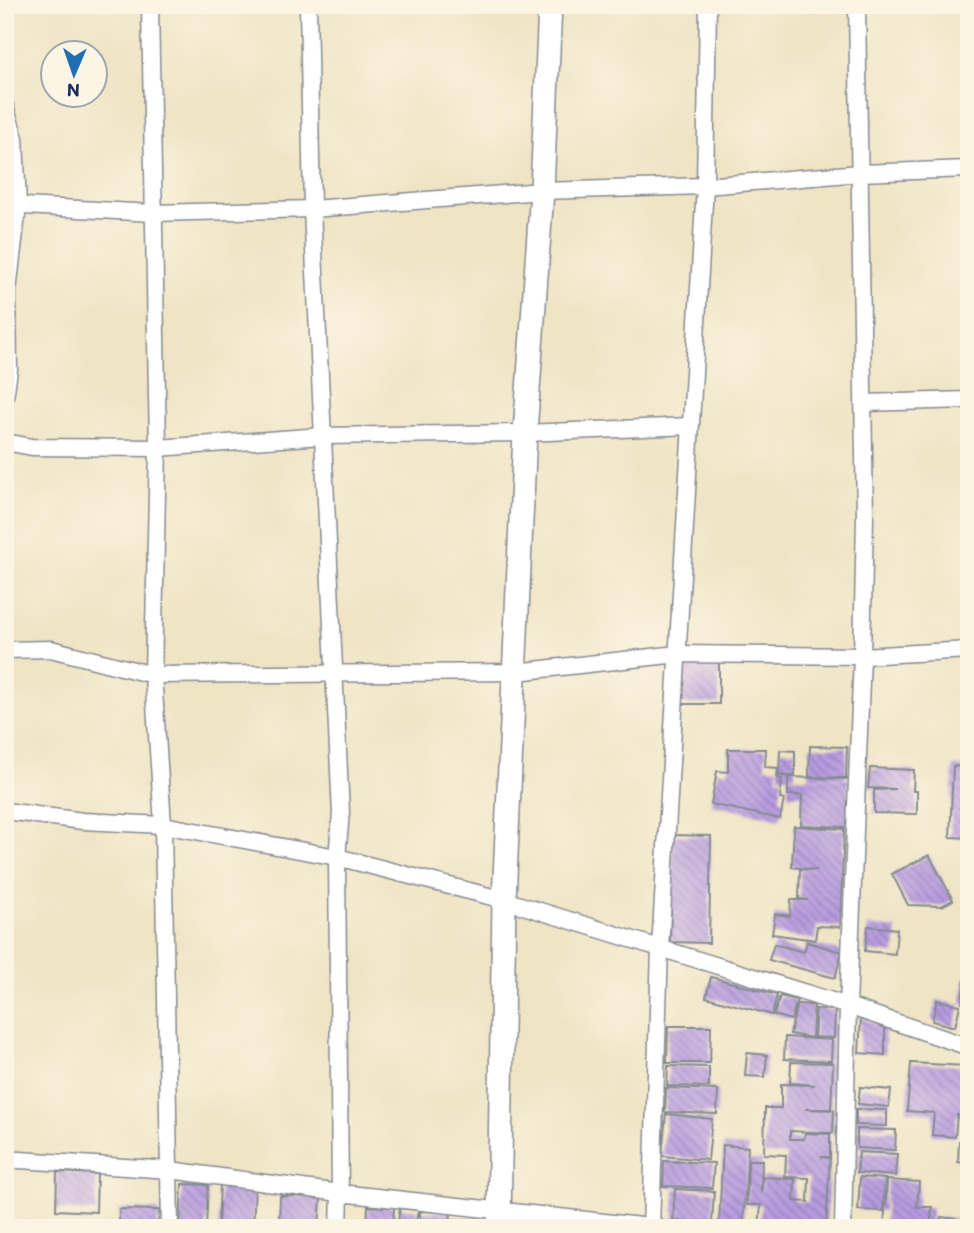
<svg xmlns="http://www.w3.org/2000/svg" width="974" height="1233" font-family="Itim,sans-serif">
  <defs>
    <pattern id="building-back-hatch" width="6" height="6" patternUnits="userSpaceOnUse" patternTransform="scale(1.75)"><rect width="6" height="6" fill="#b79bdf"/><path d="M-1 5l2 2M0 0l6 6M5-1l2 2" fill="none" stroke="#947fb8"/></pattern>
  </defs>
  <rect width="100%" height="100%" fill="#fcf5e5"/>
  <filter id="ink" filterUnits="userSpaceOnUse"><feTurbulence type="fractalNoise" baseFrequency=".0143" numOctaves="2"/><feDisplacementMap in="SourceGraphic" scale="14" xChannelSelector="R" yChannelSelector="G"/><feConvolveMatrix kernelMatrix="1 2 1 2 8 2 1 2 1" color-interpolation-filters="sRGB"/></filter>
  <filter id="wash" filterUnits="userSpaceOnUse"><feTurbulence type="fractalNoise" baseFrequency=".00686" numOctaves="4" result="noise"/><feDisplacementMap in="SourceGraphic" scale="28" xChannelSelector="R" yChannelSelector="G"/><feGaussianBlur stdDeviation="1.57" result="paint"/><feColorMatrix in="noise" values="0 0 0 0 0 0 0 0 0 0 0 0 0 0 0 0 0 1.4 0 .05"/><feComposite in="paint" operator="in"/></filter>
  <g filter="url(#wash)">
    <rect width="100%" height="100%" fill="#efe4c4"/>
    <g id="blocks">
      <g fill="url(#building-back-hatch)">
        <path d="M682 660H719V704H681Z"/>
        <path d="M810 746 847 747 846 778 809 777Z"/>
        <path d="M728 749H766L765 767 778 768 777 778 782 779 780 799 784 800 780 819 711 804 717 771 728 772Z"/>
        <path d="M780 750 795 751V776H779Z"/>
        <path d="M953 766 969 767V838L950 837Z"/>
        <path d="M870 768 914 770 913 791H917V814L874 813V790L895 789 868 788Z"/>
        <path d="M788 777 849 779 847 827 801 825 802 795H788Z"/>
        <path d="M794 826 844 829 840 927 817 926 815 940 772 934 775 914 790 916 791 900H808L799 899 800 869 817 870 792 867Z"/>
        <path d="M673 835 711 836 709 943 670 942Z"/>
        <path d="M929 855 953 900 942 906 908 905 892 874Z"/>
        <path d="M868 926 897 929 895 954 865 951Z"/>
        <path d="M807 942 842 952 835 978 769 960 774 944 804 952Z"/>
        <path d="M711 977 777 995 772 1015 706 997Z"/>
        <path d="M965 978H969V1004L962 1003Z"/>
        <path d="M780 996 797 1000 791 1020 774 1015Z"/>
        <path d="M937 1000 960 1005 955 1027 932 1021Z"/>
        <path d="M797 1004 814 1005 812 1038 790 1034Z"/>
        <path d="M816 1009 835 1010 834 1038 814 1037Z"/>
        <path d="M861 1017 885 1028V1055L859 1053Z"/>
        <path d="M668 1026H711L710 1063H667Z"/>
        <path d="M785 1037 832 1040 831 1061 784 1059Z"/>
        <path d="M747 1053 767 1055 765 1077 745 1076Z"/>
        <path d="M791 1062 833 1063 831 1109H805L834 1110 833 1133 790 1131V1139H804L805 1133 830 1134V1157H821L830 1158 826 1228H759L761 1205H747L748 1160H762L761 1194 763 1177 795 1179 794 1201 808 1202 809 1178 785 1177 786 1155 764 1154 765 1108H781V1084L815 1085 790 1083Z"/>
        <path d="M911 1063 966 1066 963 1116 957 1115 955 1137 932 1135 934 1113 907 1111Z"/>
        <path d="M668 1066 709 1067V1087L667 1086Z"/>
        <path d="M860 1087 891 1090 889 1107 858 1104Z"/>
        <path d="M666 1088 718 1090 717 1114 665 1112Z"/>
        <path d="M856 1109 887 1110V1126L856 1125Z"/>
        <path d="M666 1114 712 1119 708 1160 662 1156Z"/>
        <path d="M857 1129 896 1130 895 1150 857 1148Z"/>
        <path d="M959 1141H969V1163L958 1162Z"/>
        <path d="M723 1145 748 1147 743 1226 719 1225Z"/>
        <path d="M859 1152 897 1154 895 1176 857 1173Z"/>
        <path d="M664 1161 714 1163 712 1188 663 1186Z"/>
        <path d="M57 1172 97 1174 96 1212 56 1210Z"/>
        <path d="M860 1177 885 1179 883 1211 858 1210Z"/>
        <path d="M887 1180 919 1182 917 1207H932L930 1228H884Z"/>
        <path d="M182 1184 208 1185 206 1228H180Z"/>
        <path d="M220 1184 255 1185 253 1228H218Z"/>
        <path d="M675 1189 714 1191 712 1224 673 1221Z"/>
        <path d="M280 1196 321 1197 319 1228H279Z"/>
        <path d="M368 1206 394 1207 393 1228H367Z"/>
        <path d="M400 1208 418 1210 415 1228H397Z"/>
        <path d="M119 1209 159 1210 158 1228H119Z"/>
        <path d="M420 1211 451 1212 450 1228H420Z"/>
        <path d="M941 1217 965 1220 964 1228H940Z"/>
        <rect x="452" y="1219" width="25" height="9"/>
        <path d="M532 1223 558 1224 557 1228H532Z"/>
      </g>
    </g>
  </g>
  <g filter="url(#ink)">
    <use href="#blocks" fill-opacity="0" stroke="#858a91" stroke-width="2"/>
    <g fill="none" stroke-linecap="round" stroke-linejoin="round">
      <g stroke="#858a91" stroke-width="19">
        <g id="street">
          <path d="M150 5 158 448 153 675 163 825 170 1228"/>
          <path d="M308 5 312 209 341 813 337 857 340 1193 339 1228"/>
          <path d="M5 106 15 138 18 206 8 291 9 370 5 398"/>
          <path d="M5 205 153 213 312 209 542 191 705 186 860 173 969 169"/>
          <path d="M863 403 969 400"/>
          <path d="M5 442 32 447 158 448 322 436 525 433 690 426"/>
          <path d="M5 650 51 649 153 675 516 672 678 654 862 656 969 650"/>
          <path d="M5 811 83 821 163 825 337 857 504 900 848 1006 969 1047"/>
          <path d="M5 1159 170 1170 340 1193 659 1228"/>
          <path d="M651 1228 660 949 705 186 708 5"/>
          <path d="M843 1228 848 1006 862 656 865 517 857 5"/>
        </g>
      </g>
      <g stroke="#858a91" stroke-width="26">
        <path id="secondary" d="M499 1228 504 900 525 433 542 191 550 5"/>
      </g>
      <use href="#street" stroke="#fff" stroke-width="16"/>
      <use href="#secondary" stroke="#fff" stroke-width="23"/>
    </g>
  </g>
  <rect width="974" height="1233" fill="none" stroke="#fcf5e5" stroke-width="28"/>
  <g transform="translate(74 74) rotate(182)"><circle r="33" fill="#fcf5e5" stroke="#a2a6af" stroke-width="2"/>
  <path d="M0-5L12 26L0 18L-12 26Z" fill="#1f6fb2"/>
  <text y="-10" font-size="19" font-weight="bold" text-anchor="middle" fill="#1b2f5e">N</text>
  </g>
</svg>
